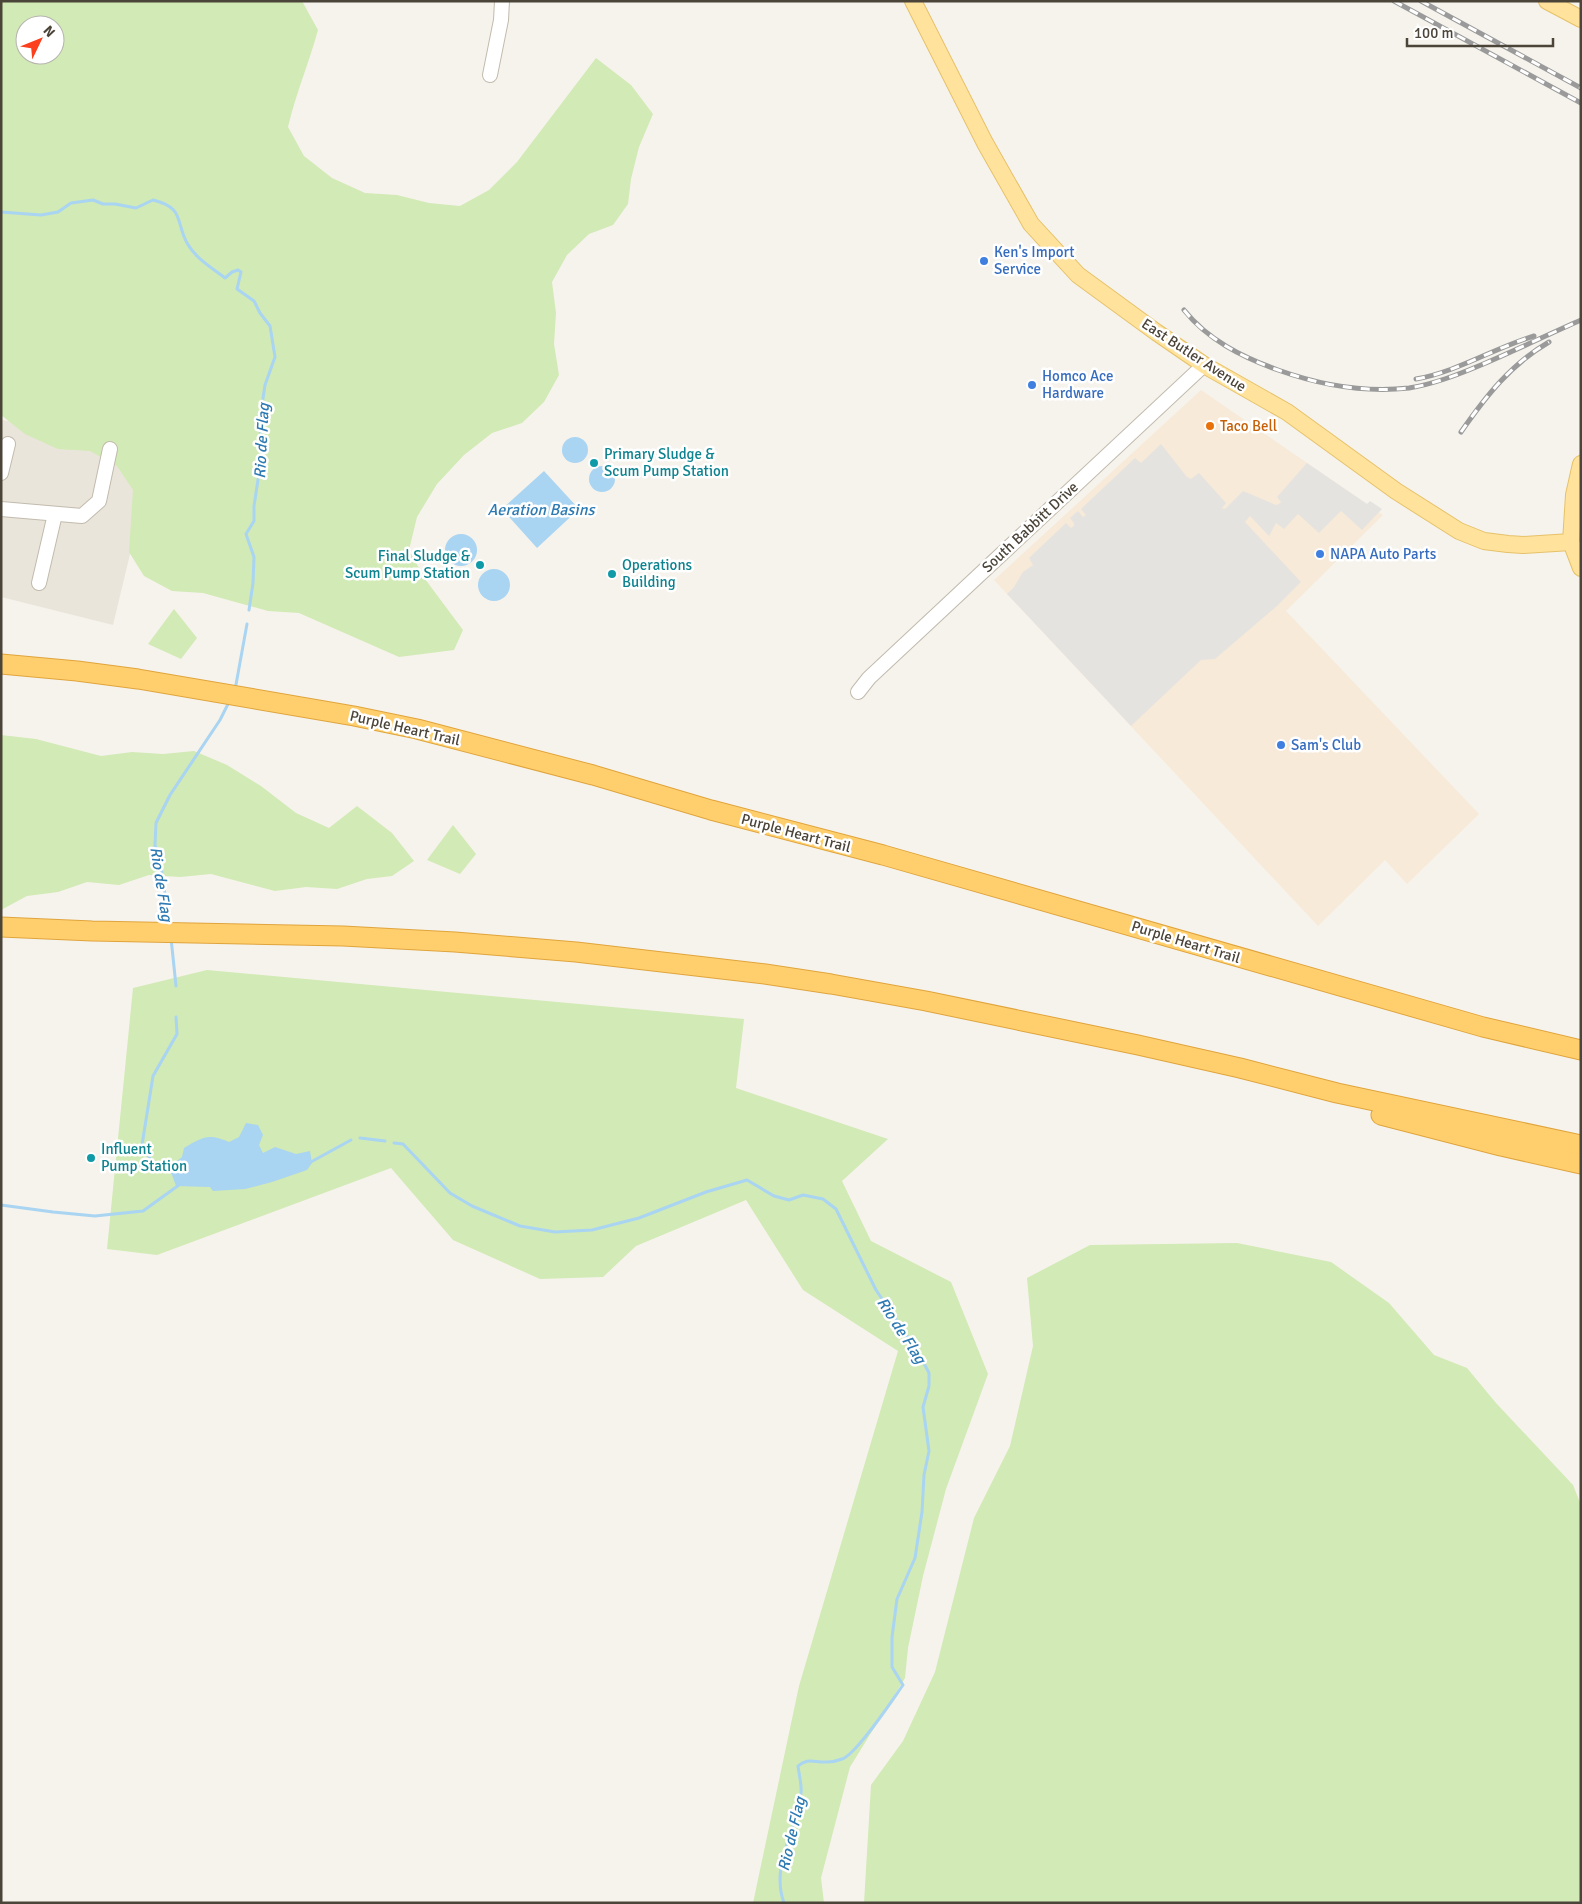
<svg xmlns="http://www.w3.org/2000/svg" width="1582" height="1904" font-family="Signika,sans-serif">
  <rect width="100%" height="100%" fill="#f6f3ec"/>
  <path fill="#eae5da" d="M1 420 158 438 113 625 1 597Z"/>
  <path fill="#f7ead8" d="M1201 390 1383 515 1286 611 1479 814 1407 884 1385 860 1318 926 994 580Z"/>
  <g fill="#d2eab5" fill-rule="evenodd">
    <path d="M1 1H302L318 30C309 63 296 93 288 127L304 156 332 178 365 193 397 195 429 203 460 206 489 190 517 162 596 58 631 85 653 114 639 147 631 179 628 204 613 225 589 234 567 255 552 282 556 313 554 344 559 375 544 402 522 423 492 433 464 455 437 484 417 517 409 550 425 579 463 630 454 650 399 657 299 613 268 611 203 593 172 591 144 576 129 552 133 490 117 466 90 451 58 449 25 434 1 415ZM25 25H55V55H25Z"/>
    <path d="M174 609 197 638 181 659 148 644Z"/>
    <path d="M1 735 36 739 101 756 132 752 163 754 194 751 227 765 261 786 296 813 329 828 357 806 392 833 414 861 392 876 367 879 337 889 306 887 275 891 211 874 180 877 149 875 119 885 87 882 58 892 27 896 1 910Z"/>
    <path d="M453 825 476 854 460 874 427 860Z"/>
    <path d="M207 970 744 1019 736 1088 888 1139 842 1181 871 1241 951 1282 988 1374 946 1489 923 1576 908 1648 905 1678 850 1767 821 1878 824 1903H753L799 1686 898 1351 803 1290 746 1200 636 1246 603 1277 540 1279 453 1240 391 1168 157 1255 107 1249 133 988Z"/>
    <path d="M1237 1243 1331 1262 1389 1303 1434 1355 1467 1368 1496 1403 1573 1485 1581 1505V1903H864L871 1785 903 1741 935 1672 974 1518 1010 1446 1033 1346 1027 1278 1090 1245Z"/>
  </g>
  <path fill="#e5e3e0" d="M1161 444 1187 477 1191 479 1199 473 1226 503 1222 508 1225 509 1243 491 1276 505 1279 504 1281 502 1277 497 1307 463 1367 504 1370 501 1382 509 1362 530 1341 511 1319 533 1298 514 1284 529 1276 523 1269 536 1250 516 1245 522 1301 582 1277 606 1215 659 1201 660 1131 726 1007 594 1014 587 1023 572 1033 565 1029 558 1066 523 1071 528 1074 526V523L1070 518 1078 511 1083 517 1086 515 1081 509 1135 458 1141 463Z"/>
  <g fill="#a9d4f2">
    <circle cx="575" cy="450" r="13"/>
    <circle cx="602" cy="479" r="13"/>
    <path d="M544 471 579 509 537 548 502 509Z"/>
    <circle cx="461" cy="550" r="16"/>
    <circle cx="494" cy="585" r="16"/>
    <path d="M246 1123 258 1125 263 1135 259 1145 263 1153 275 1147 296 1154 310 1151 312 1163 307 1170 272 1182 245 1189 213 1191 210 1187 176 1186 171 1172 172 1165 182 1157 184 1148C203 1137 208 1133 229 1142L239 1137Z"/>
  </g>
  <g fill="none" stroke-linecap="round" stroke-linejoin="round">
    <g stroke="#a9d4f2" stroke-width="3">
      <path d="M1 212 41 215 58 212 71 203 93 200 103 204H115L136 208 153 200C185 208 175 221 187 243 196 259 212 268 225 278L232 272 238 270 241 272 237 289 254 301 260 313 270 326 275 357 265 385 259 425 263 447 254 506V521L246 534 254 557 253 583 249 610"/>
      <path d="M235 690 247 624"/>
      <path d="M170 927 161 868 155 845 156 823 170 795 220 720 229 702"/>
      <path d="M171 938 176 986"/>
      <path d="M360 1138 385 1141"/>
      <path d="M394 1143 403 1144 450 1193 472 1206 520 1226 555 1232 592 1230 639 1218 706 1192 747 1180 774 1196 789 1200 803 1195 823 1199 836 1209 876 1290 918 1352 929 1373V1386L923 1407 929 1451 924 1475 922 1512 915 1558 897 1599 892 1637V1667L903 1685C893 1699 856 1755 842 1759 837 1761 832 1762 827 1762 815 1763 808 1757 798 1766 799 1775 802 1785 801 1793 797 1830 770 1865 784 1903"/>
      <path d="M309 1163 351 1140"/>
      <path d="M173 1173 153 1164 142 1145 153 1076 177 1034 176 1017"/>
      <path d="M1 1205 53 1212 95 1216 143 1211 179 1185"/>
    </g>
    <g stroke="#c2bbae" stroke-width="16">
      <g id="minor">
        <path d="M490 75 501 20 502 1"/>
        <path d="M1 473 8 444"/>
        <path d="M1 509 82 516 99 501 110 449"/>
        <path d="M39 583 55 514"/>
        <path d="M858 692 869 678 1204 365"/>
      </g>
    </g>
    <g stroke="#e6c16a" stroke-width="18">
      <g id="major">
        <path d="M913 1 985 143 1031 224 1078 275 1156 332 1204 365 1287 412 1396 491 1459 531 1484 541 1508 544 1523 545 1571 542"/>
        <path d="M1547 1 1581 19"/>
        <path d="M1581 464 1574 495 1571 542 1581 568"/>
      </g>
    </g>
    <g stroke="#e0a43c" stroke-width="21">
      <g id="highway">
        <path d="M1 664 77 671 138 679 354 716 417 729 593 775 711 810 883 855 1483 1027 1581 1050"/>
        <path d="M1 927 92 931 343 936 455 942 576 952 765 974 831 984 926 1001 1138 1045 1240 1068 1337 1093 1581 1145"/>
        <path d="M1381 1115 1501 1146 1581 1164"/>
      </g>
    </g>
    <use href="#minor" stroke="#fff" stroke-width="14"/>
    <use href="#major" stroke="#ffe39c" stroke-width="16"/>
    <use href="#highway" stroke="#ffcf6e" stroke-width="19"/>
    <g stroke="#9a9a9a" stroke-width="5">
      <g id="rail">
        <path d="M1394 1 1581 103"/>
        <path d="M1421 1 1581 88"/>
        <path d="M1184 310C1208 340 1242 357 1278 370 1320 385 1364 393 1409 388 1434 384 1457 375 1481 365 1514 351 1547 335 1581 320"/>
        <path d="M1416 379C1457 372 1494 348 1534 336"/>
        <path d="M1461 432C1486 396 1511 364 1549 342"/>
      </g>
    </g>
    <use href="#rail" stroke="#fff" stroke-width="3" stroke-dasharray="9" stroke-linecap="butt"/>
  </g>
  <g fill="#3f7fe0" stroke="#fff" stroke-width="2">
    <circle cx="984" cy="261" r="5"/>
    <circle cx="1032" cy="385" r="5"/>
    <circle cx="1320" cy="554" r="5"/>
    <circle cx="1281" cy="745" r="5"/>
  </g>
  <circle fill="#e8710a" stroke="#fff" stroke-width="2" cx="1210" cy="426" r="5"/>
  <g fill="#0f9aa8" stroke="#fff" stroke-width="2">
    <circle cx="594" cy="463" r="5"/>
    <circle cx="480" cy="565" r="5"/>
    <circle cx="612" cy="574" r="5"/>
    <circle cx="91" cy="1158" r="5"/>
  </g>
  <g text-anchor="middle" stroke-width="5" stroke-linejoin="round" paint-order="stroke">
    <g font-size="15" fill="#366cbe" stroke="#fff" text-anchor="start">
      <text x="994" y="257">Ken's Import<tspan x="994" dy="17">Service</tspan></text>
      <text x="1042" y="381">Homco Ace<tspan x="1042" dy="17">Hardware</tspan></text>
      <text x="1330" y="559">NAPA Auto Parts</text>
      <text x="1291" y="750">Sam's Club</text>
    </g>
    <g font-size="15" fill="#4b4439" stroke="#fff">
      <text transform="translate(1194 355) rotate(33)" y="5">East Butler Avenue</text>
      <text transform="translate(1030 527) rotate(-43)" y="5">South Babbitt Drive</text>
      <text transform="translate(405 728) rotate(13)" y="5">Purple Heart Trail</text>
      <text transform="translate(796 833) rotate(15)" y="5">Purple Heart Trail</text>
      <text transform="translate(1186 942) rotate(17)" y="5">Purple Heart Trail</text>
    </g>
    <g font-size="15" fill="#c56008" stroke="#fff" text-anchor="start">
      <text x="1220" y="431">Taco Bell</text>
    </g>
    <g font-size="15" fill="#0d838f" stroke="#fff" text-anchor="start">
      <text x="604" y="459">Primary Sludge &amp;<tspan x="604" dy="17">Scum Pump Station</tspan></text>
      <text x="470" y="561" text-anchor="end">Final Sludge &amp;<tspan x="470" dy="17">Scum Pump Station</tspan></text>
      <text x="622" y="570">Operations<tspan x="622" dy="17">Building</tspan></text>
      <text x="101" y="1154">Influent<tspan x="101" dy="17">Pump Station</tspan></text>
    </g>
    <g font-size="16" font-style="italic" fill="#2e7ab2" stroke="#fff">
      <text transform="translate(261 441) rotate(-87)" y="6">Rio de Flag</text>
      <text x="541" y="515">Aeration Basins</text>
      <text transform="translate(162 884) rotate(81)" y="6">Rio de Flag</text>
      <text transform="translate(902 1330) rotate(57)" y="6">Rio de Flag</text>
      <text transform="translate(791 1834) rotate(-77)" y="6">Rio de Flag</text>
    </g>
  </g>
  <rect width="1582" height="1904" fill="none" stroke="#4b4439" stroke-width="5"/>
  <g transform="translate(40 40) rotate(47)"><circle r="24" fill="#ffffff" stroke="#b7b4b0"/>
  <path d="M0-4L9 19L0 12L-9 19Z" fill="#fc3f1d"/>
  <text y="-8" font-size="14" font-weight="bold" text-anchor="middle" fill="#4b4439">N</text>
  </g>
  <path d="M1407 38v8h146v-8" fill="none" stroke="#4b4439" stroke-width="2.5"/>
  <text x="1414" y="38" font-size="15" fill="#4b4439" stroke="#ffffff" stroke-width="4" paint-order="stroke">100 m</text>
</svg>
